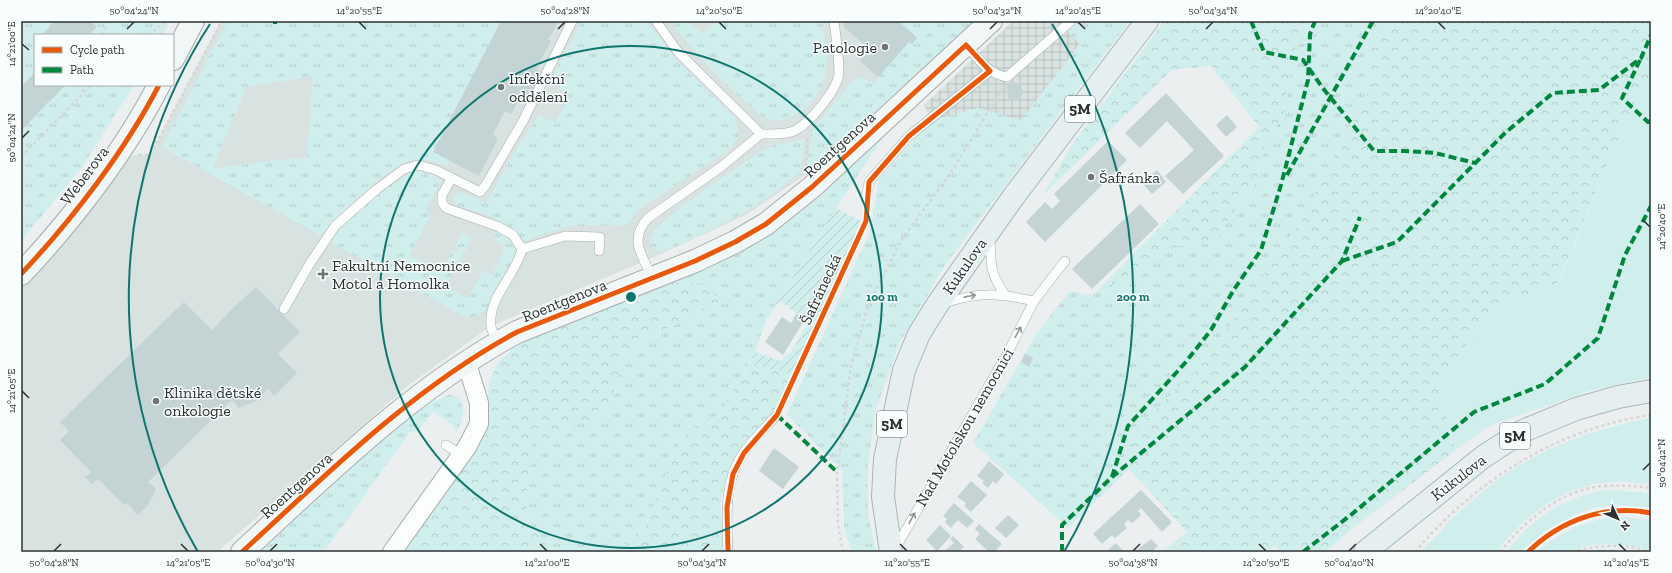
<svg xmlns="http://www.w3.org/2000/svg" width="1672" height="573" font-family="'Zilla Slab',serif">
  <defs>
    <pattern id="industrial-grid" width="8" height="8" patternUnits="userSpaceOnUse"><rect width="8" height="8" fill="#d7e2e1"/><path d="M0 4h8M4 0v8" fill="none" stroke="#b9c2c2"/></pattern>
    <pattern id="grass-tufts" width="24" height="20" patternUnits="userSpaceOnUse"><rect width="24" height="20" fill="#d0eeec"/><path d="M3 7l-1-3M5 7V3M7 7l1-3M15 17l-1-3M17 17v-4M19 17l1-3" fill="none" stroke="#b3cdcb"/></pattern>
    <pattern id="forest-crowns" width="20" height="18" patternUnits="userSpaceOnUse"><rect width="20" height="18" fill="#d0eeec"/><path d="M2 6a3 3 0 1 1 6 0M12 15a3 3 0 1 1 6 0" fill="none" stroke="#b3cdcb"/></pattern>
    <pattern id="garden-furrows" width="10" height="10" patternUnits="userSpaceOnUse"><rect width="10" height="10" fill="#d0eeec"/><path d="M-1 1l2-2M0 10L10 0M9 11l2-2" fill="none" stroke="#b3cdcb"/></pattern>
  </defs>
  <rect width="100%" height="100%" fill="#ebefef"/>
  <path fill="#d7e2e1" d="M221 21H974L804 176 744 216 645 261 491 326 410 384 217 552H21V288L128 159 134 155H150Z"/>
  <path fill="url(#industrial-grid)" d="M1013 21H1059L1080 44 1021 121 978 108 930 121 924 105Z"/>
  <g fill="url(#grass-tufts)" fill-rule="evenodd">
    <path d="M21 21H55L42 35H35V72L21 87 22 27Z"/>
    <path d="M91 21H170L162 35H89L97 27Z"/>
    <path d="M228 21H501L447 167C436 163 424 157 412 160 389 166 334 217 321 236L162 147ZM313 76 307 157 213 168 246 87Z"/>
    <path d="M582 21H647L678 62 735 118C740 130 740 140 730 149L636 211 629 225 569 226 524 241C506 217 483 214 456 205L453 198 455 194 460 192 486 203 515 151 539 115 555 123 570 96 550 82Z"/>
    <path d="M671 21H688L703 34 715 21H823C824 36 828 58 826 73 822 98 790 131 763 117 758 113 752 107 747 103 718 79 693 51 671 21Z"/>
    <path d="M898 21H974L813 168 806 165 813 128 857 76 876 84 878 77 909 42 912 44 917 38Z"/>
    <path d="M1059 21H1130L945 265 899 344 875 412 868 465V514L876 552H851L844 525 842 471 787 414 870 232 879 180 930 121 978 108 1021 120 1080 45Z"/>
    <path d="M1307 21H1399L1372 40 1366 52 1370 65 1372 86 1296 228 1206 360 1132 433 1129 469 1068 528 973 443 1036 334 1070 291 1092 295 1179 246 1215 243 1231 215 1256 183 1267 136 1283 118 1291 65Z"/>
    <path d="M66 85H134L82 167 21 241V215L25 210 21 206V131L46 105 44 103 47 104Z"/>
    <path d="M910 107 886 133 836 208 766 320 755 352 719 415 697 423 676 448 645 527 615 552H552L526 518 528 474 536 442 609 411 623 351 721 301 667 283Z"/>
    <path d="M805 139 801 170C773 199 734 218 697 236 685 242 672 250 658 252L650 246V238L655 229 686 203 761 151 776 145Z"/>
    <path d="M417 170 429 173 442 180 425 211 431 215 409 255 441 272 453 250 457 252 458 249 455 247 463 232 472 238 446 286 468 298 483 270 492 275 500 259 504 246 492 237 498 230C505 236 513 241 515 251 516 262 492 300 487 311L485 310C476 317 471 319 461 315L330 242C346 220 393 179 417 170Z"/>
    <path d="M450 394 458 397C466 407 463 421 457 432L454 430 456 428 433 411 418 431 410 432 324 552H261C316 499 372 447 432 399L434 402Z"/>
  </g>
  <g fill="url(#forest-crowns)">
    <path d="M1164 21H1307L1291 65 1283 118 1267 136 1256 183 1231 215 1215 243 1179 246 1092 296 1259 127 1211 66 1172 70 1043 195 1072 145Z"/>
    <path d="M1399 21H1651V73L1639 91 1557 284 1494 307 1460 355 1436 381 1456 450 1352 529 1326 552H1281L1274 545 1269 552H1162L1187 532 1129 469 1132 433 1206 360 1296 228 1372 86 1370 65 1366 52 1372 40Z"/>
    <path d="M667 283 702 284 721 301 623 351 609 411 536 443 528 474 526 518 552 552H402L487 400 490 380 498 362 519 344 573 320Z"/>
    <path d="M749 364 792 374 778 405 740 450 728 471 720 504 724 552H615L645 527 676 448 697 423 719 415Z"/>
  </g>
  <g fill="#d0eeec">
    <path d="M1651 73V377L1589 391 1491 425 1456 450 1436 381 1460 355 1494 307 1558 284 1639 91Z"/>
    <path d="M1651 418V485C1638 483 1624 481 1611 482 1564 484 1524 516 1496 552H1420L1446 526 1445 525C1462 509 1480 493 1499 479 1544 446 1597 428 1651 418Z"/>
    <path d="M1606 490 1651 493V507L1614 505 1597 507 1578 513 1545 531 1520 552H1506C1531 519 1566 496 1606 490Z"/>
    <path d="M1620 517 1651 520V551L1638 547 1608 544 1591 545 1566 552H1537C1562 531 1588 519 1620 517Z"/>
    <path d="M1603 549 1640 552H1582Z"/>
  </g>
  <path fill="url(#garden-furrows)" d="M836 208 861 221 792 374 749 364 755 352 780 361 792 351 808 322 780 301 766 320Z"/>
  <g fill="#c4d4d4">
    <path d="M55 21H91L97 27 89 35H42Z"/>
    <path d="M501 21H559L550 37 547 39 551 41 536 69 543 73 526 105 518 101 511 114 505 111 493 134 497 138V141L479 176 433 152Z"/>
    <path d="M847 21H898L917 38 912 44 909 42 878 77 860 61 870 50 843 26Z"/>
    <path d="M35 72V85H66L47 104 44 103 46 105 21 131V87Z"/>
    <path d="M1016 83H1020L1022 87V97L1014 100 1008 99 1007 85Z"/>
    <path d="M1166 93 1224 156 1183 194 1165 176 1194 150 1167 121 1140 148 1125 133Z"/>
    <path d="M1227 115 1237 127 1226 137 1216 125Z"/>
    <path d="M1108 141 1127 160 1045 242 1026 222 1045 202 1052 209 1060 201 1054 194Z"/>
    <path d="M1157 170 1166 182 1152 194 1142 183Z"/>
    <path d="M1140 204 1159 224 1092 289 1072 269Z"/>
    <path d="M256 287 300 332 278 354 297 373 274 396 268 389 256 401 239 408 232 400 148 482 156 489 148 505 138 515 127 503 124 505 98 479 92 484 85 477 91 472 60 440 69 431 60 422 184 302 212 330 234 307Z"/>
    <path d="M796 314 805 319 783 355 765 342 782 317 791 323Z"/>
    <path d="M1025 354 1033 358 1029 367 1021 362Z"/>
    <path d="M774 448 799 467 783 489 759 471Z"/>
    <path d="M989 461 1004 474 996 484 993 481 988 488 982 483 984 481 977 476Z"/>
    <path d="M971 481 987 495 971 512 964 506 966 503 957 497Z"/>
    <path d="M1141 490 1172 522 1162 532 1141 508 1138 511 1141 515 1132 523 1128 520 1124 524 1127 528 1115 538 1112 535 1102 544 1093 534Z"/>
    <path d="M954 503 974 521 967 528 958 520 951 528 945 522 947 519 943 516Z"/>
    <path d="M1008 515 1019 525 1006 538 995 528Z"/>
    <path d="M979 524 1002 544 994 552H989L975 539 980 534 975 529Z"/>
    <path d="M940 525 951 536 937 551 926 540Z"/>
    <path d="M953 536 964 547 958 552H943L954 543 950 539Z"/>
    <path d="M1151 539 1158 546 1151 552H1134Z"/>
    <path d="M1116 543 1124 552H1110L1108 550Z"/>
  </g>
  <g fill="none" stroke-linecap="round" stroke-linejoin="round">
    <g stroke="#aaacac" stroke-width="10">
      <g id="lane">
        <path d="M656 21 678 52 761 134C771 134 784 135 794 131 809 124 838 89 839 73 839 56 836 38 834 21"/>
        <path d="M966 45C978 59 988 74 1007 77L1071 21"/>
        <path d="M451 179 442 195V203L446 208 499 227 513 235 522 249 565 236 600 237 599 251"/>
        <path d="M866 199 869 182 909 136 990 71"/>
        <path d="M990 236C991 263 989 272 1005 295"/>
        <path d="M653 278C641 255 629 239 648 218L721 167 761 134"/>
        <path d="M944 303C979 292 998 293 1034 301"/>
        <path d="M284 309 309 265 335 226 377 189 404 169 418 165 436 170 480 192 485 186 523 121 572 21"/>
        <path d="M498 342C495 337 491 331 491 325 488 297 516 275 522 249"/>
        <path d="M446 445 461 455"/>
        <path d="M895 549 1007 354 1034 301 1065 261"/>
        <path d="M728 552C727 519 723 481 744 452 753 439 766 427 777 415"/>
      </g>
    </g>
    <g stroke="#aaacac" stroke-width="20">
      <path id="street" d="M392 552 467 447 479 424V403L467 364"/>
    </g>
    <g stroke="#aaacac" stroke-width="24">
      <g id="secondary">
        <path d="M173 59 193 21"/>
        <path d="M21 274C72 220 125 151 159 85"/>
        <path d="M242 552C328 473 413 388 517 332L695 261 735 242 766 224 812 187 991 21"/>
      </g>
    </g>
    <g stroke="#a7b8b7" stroke-width="24">
      <g id="primary">
        <path d="M891 552 883 497 885 459 904 370 919 334 937 305 1014 196 1147 21"/>
        <path d="M1365 552 1483 457 1523 431 1576 409 1618 397 1651 391"/>
      </g>
    </g>
    <g stroke="#d6d6d6" stroke-width="2.5" stroke-dasharray="3 3" stroke-linecap="butt">
      <path d="M103 35 108 21"/>
      <path d="M149 35 166 21"/>
      <path d="M82 92 85 85"/>
      <path d="M139 155H150L222 21"/>
      <path d="M21 157 91 85"/>
      <path d="M806 166 808 137"/>
      <path d="M782 403 866 221V211"/>
      <path d="M844 552 842 547 838 525 837 472 851 366 868 306 902 239 948 177 1002 89"/>
      <path d="M1415 552C1475 481 1558 428 1651 415"/>
      <path d="M1501 552C1524 520 1562 490 1602 486 1619 485 1634 486 1651 488"/>
      <path d="M1572 552C1595 545 1626 543 1649 552"/>
    </g>
    <use href="#lane" stroke="#fcfdfd" stroke-width="9"/>
    <use href="#street" stroke="#fcfdfd" stroke-width="18"/>
    <use href="#secondary" stroke="#f1f6f6" stroke-width="22"/>
    <use href="#primary" stroke="#e6efef" stroke-width="22"/>
    <g stroke="#00873e" stroke-width="4" stroke-dasharray="8 4" stroke-linecap="butt">
      <path d="M1251 21 1264 52 1303 60 1322 87 1374 151H1405L1435 153 1475 163"/>
      <path d="M275 24V21"/>
      <path d="M1640 60 1622 98 1648 122 1651 121"/>
      <path d="M1287 175 1373 21"/>
      <path d="M1342 261 1397 242 1505 133 1553 93 1599 90 1641 58 1651 35"/>
      <path d="M777 415 837 472"/>
      <path d="M1112 477 1128 426 1185 363 1211 330 1233 291 1261 250 1281 185 1308 80 1310 34 1315 21"/>
      <path d="M1062 552V525L1112 477 1245 367 1342 261 1360 217"/>
      <path d="M1303 552 1352 514 1474 412 1545 384 1598 338 1625 255 1651 206"/>
    </g>
    <g stroke="#f7fefd" stroke-width="8">
      <g id="cycleway">
        <path d="M21 274C72 220 125 151 159 85"/>
        <path d="M242 552C328 473 413 388 517 332L695 261 735 242 766 224 812 187 966 45 990 71 909 136 869 182 866 221 777 415 744 453 733 474 727 507 728 552"/>
        <path d="M1528 552C1561 520 1605 504 1651 513"/>
      </g>
    </g>
    <use href="#cycleway" stroke="#e8590c" stroke-width="5"/>
  </g>
  <defs><path id="oneway-shaft" d="M-6 0H5M1.5-3L5.5 0L1.5 3" fill="none" stroke-width="1.6" stroke-linecap="round" stroke-linejoin="round"/></defs>
  <g stroke="#959797">
    <use href="#oneway-shaft" transform="translate(970 296) rotate(-11)"/>
    <use href="#oneway-shaft" transform="translate(1018 332) rotate(-62)"/>
    <use href="#oneway-shaft" transform="translate(912 518) rotate(-61)"/>
  </g>
  <path fill="none" stroke="#2e3131" stroke-width="1.5" d="M359 22 366 29M719 22 726 29M1078 22 1085 29M1438 22 1445 29M127 29 134 22M558 29 565 22M990 29 997 22M1206 29 1213 22M22 44 29 50M22 138 29 131M1643 220 1650 227M22 391 29 398M1643 470 1650 463M181 544 188 551M540 544 547 551M900 544 907 551M1259 544 1266 551M1619 544 1626 551M54 551 61 544M270 551 277 544M702 551 709 544M1133 551 1140 544M1349 551 1356 544"/>
  <g fill="none" stroke="#0f766e" stroke-width="2">
    <circle cx="631" cy="297" r="251"/>
    <path d="M198 552A502 502 0 0 1 210 24M1052 24A502 502 0 0 1 1064 552"/>
  </g>
  <g fill="#707474" stroke="#f7fefd" stroke-width="1.5">
    <circle cx="885" cy="47" r="4"/>
    <circle cx="501" cy="87" r="4"/>
    <circle cx="1091" cy="177" r="4"/>
    <path d="M321 268h4v4h4v4h-4v4h-4v-4h-4v-4h4z"/>
    <circle cx="156" cy="401" r="4"/>
  </g>
  <g text-anchor="middle" stroke-width="3" stroke-linejoin="round" paint-order="stroke">
    <g fill="#f7fefd" stroke="#6a6e6e" stroke-width="1">
      <rect x="1065" y="96" width="30" height="26" rx="3"/>
      <rect x="877" y="411" width="30" height="26" rx="3"/>
      <rect x="1500" y="423" width="30" height="26" rx="3"/>
    </g>
    <g font-size="15" font-weight="bold" fill="#2e3131">
      <text x="1080" y="114">5M</text>
      <text x="892" y="429">5M</text>
      <text x="1515" y="441">5M</text>
    </g>
    <g font-size="16" fill="#2e3131" stroke="#f7fefd" text-anchor="start">
      <text x="877" y="53" text-anchor="end">Patologie</text>
      <text x="509" y="84">Infekční<tspan x="509" dy="18">oddělení</tspan></text>
      <text x="1099" y="183">Šafránka</text>
      <text x="332" y="271">Fakultní Nemocnice<tspan x="332" dy="18">Motol a Homolka</tspan></text>
      <text x="164" y="398">Klinika dětské<tspan x="164" dy="18">onkologie</tspan></text>
    </g>
    <g font-size="16" fill="#2e3131" stroke="#f7fefd">
      <text transform="translate(839 144) rotate(-42)" y="6">Roentgenova</text>
      <text transform="translate(84 175) rotate(-53)" y="6">Weberova</text>
      <text transform="translate(964 266) rotate(-55)" y="6">Kukulova</text>
      <text transform="translate(820 289) rotate(-65)" y="6">Šafránecká</text>
      <text transform="translate(564 300) rotate(-22)" y="6">Roentgenova</text>
      <text transform="translate(964 427) rotate(-60)" y="6">Nad Motolskou nemocnicí</text>
      <text transform="translate(1458 477) rotate(-38)" y="6">Kukulova</text>
      <text transform="translate(296 485) rotate(-42)" y="6">Roentgenova</text>
    </g>
  </g>
  <circle cx="631" cy="297" r="6" fill="#0f766e" stroke="#f7fefd" stroke-width="2"/>
  <g font-size="12" text-anchor="middle" font-weight="bold" fill="#0f766e" stroke="#f7fefd" stroke-width="3" stroke-linejoin="round" paint-order="stroke">
    <text x="882" y="301">100 m</text>
    <text x="1133" y="301">200 m</text>
  </g>
  <rect width="1672" height="573" fill="none" stroke="#f7fefd" stroke-width="44"/>
  <rect x="34" y="34" width="140" height="52" fill="#f7fefd" stroke="#a7acab"/>
  <rect x="42" y="47" width="20" height="6" fill="#e8590c" stroke="#a7acab"/>
  <text x="70" y="54" font-size="12" fill="#2e3131">Cycle path</text>
  <rect x="42" y="67" width="20" height="6" fill="#00873e" stroke="#a7acab"/>
  <text x="70" y="74" font-size="12" fill="#2e3131">Path</text>
  <g transform="translate(1618 519) rotate(134)" stroke="#f7fefd" stroke-width="3" paint-order="stroke">
  <path d="M0-3L7 15L0 10L-7 15Z" fill="#2e3131"/>
  <text y="-6" font-size="11" font-weight="bold" text-anchor="middle" fill="#2e3131">N</text>
  </g>
  <rect x="22" y="22" width="1628" height="529" fill="none" stroke="#2e3131" stroke-width="1.5"/>
  <g font-size="10" text-anchor="middle" fill="#2e3131">
    <text x="134" y="14">50°04'24"N</text>
    <text x="359" y="14">14°20'55"E</text>
    <text x="565" y="14">50°04'28"N</text>
    <text x="719" y="14">14°20'50"E</text>
    <text x="997" y="14">50°04'32"N</text>
    <text x="1078" y="14">14°20'45"E</text>
    <text x="1213" y="14">50°04'34"N</text>
    <text x="1438" y="14">14°20'40"E</text>
    <text transform="translate(11 44) rotate(-90)" y="4">14°21'00"E</text>
    <text transform="translate(11 138) rotate(-90)" y="4">50°04'24"N</text>
    <text transform="translate(1661 227) rotate(-90)" y="4">14°20'40"E</text>
    <text transform="translate(11 391) rotate(-90)" y="4">14°21'05"E</text>
    <text transform="translate(1661 463) rotate(-90)" y="4">50°04'42"N</text>
    <text x="54" y="566">50°04'28"N</text>
    <text x="188" y="566">14°21'05"E</text>
    <text x="270" y="566">50°04'30"N</text>
    <text x="547" y="566">14°21'00"E</text>
    <text x="702" y="566">50°04'34"N</text>
    <text x="907" y="566">14°20'55"E</text>
    <text x="1133" y="566">50°04'38"N</text>
    <text x="1266" y="566">14°20'50"E</text>
    <text x="1349" y="566">50°04'40"N</text>
    <text x="1626" y="566">14°20'45"E</text>
  </g>
</svg>
